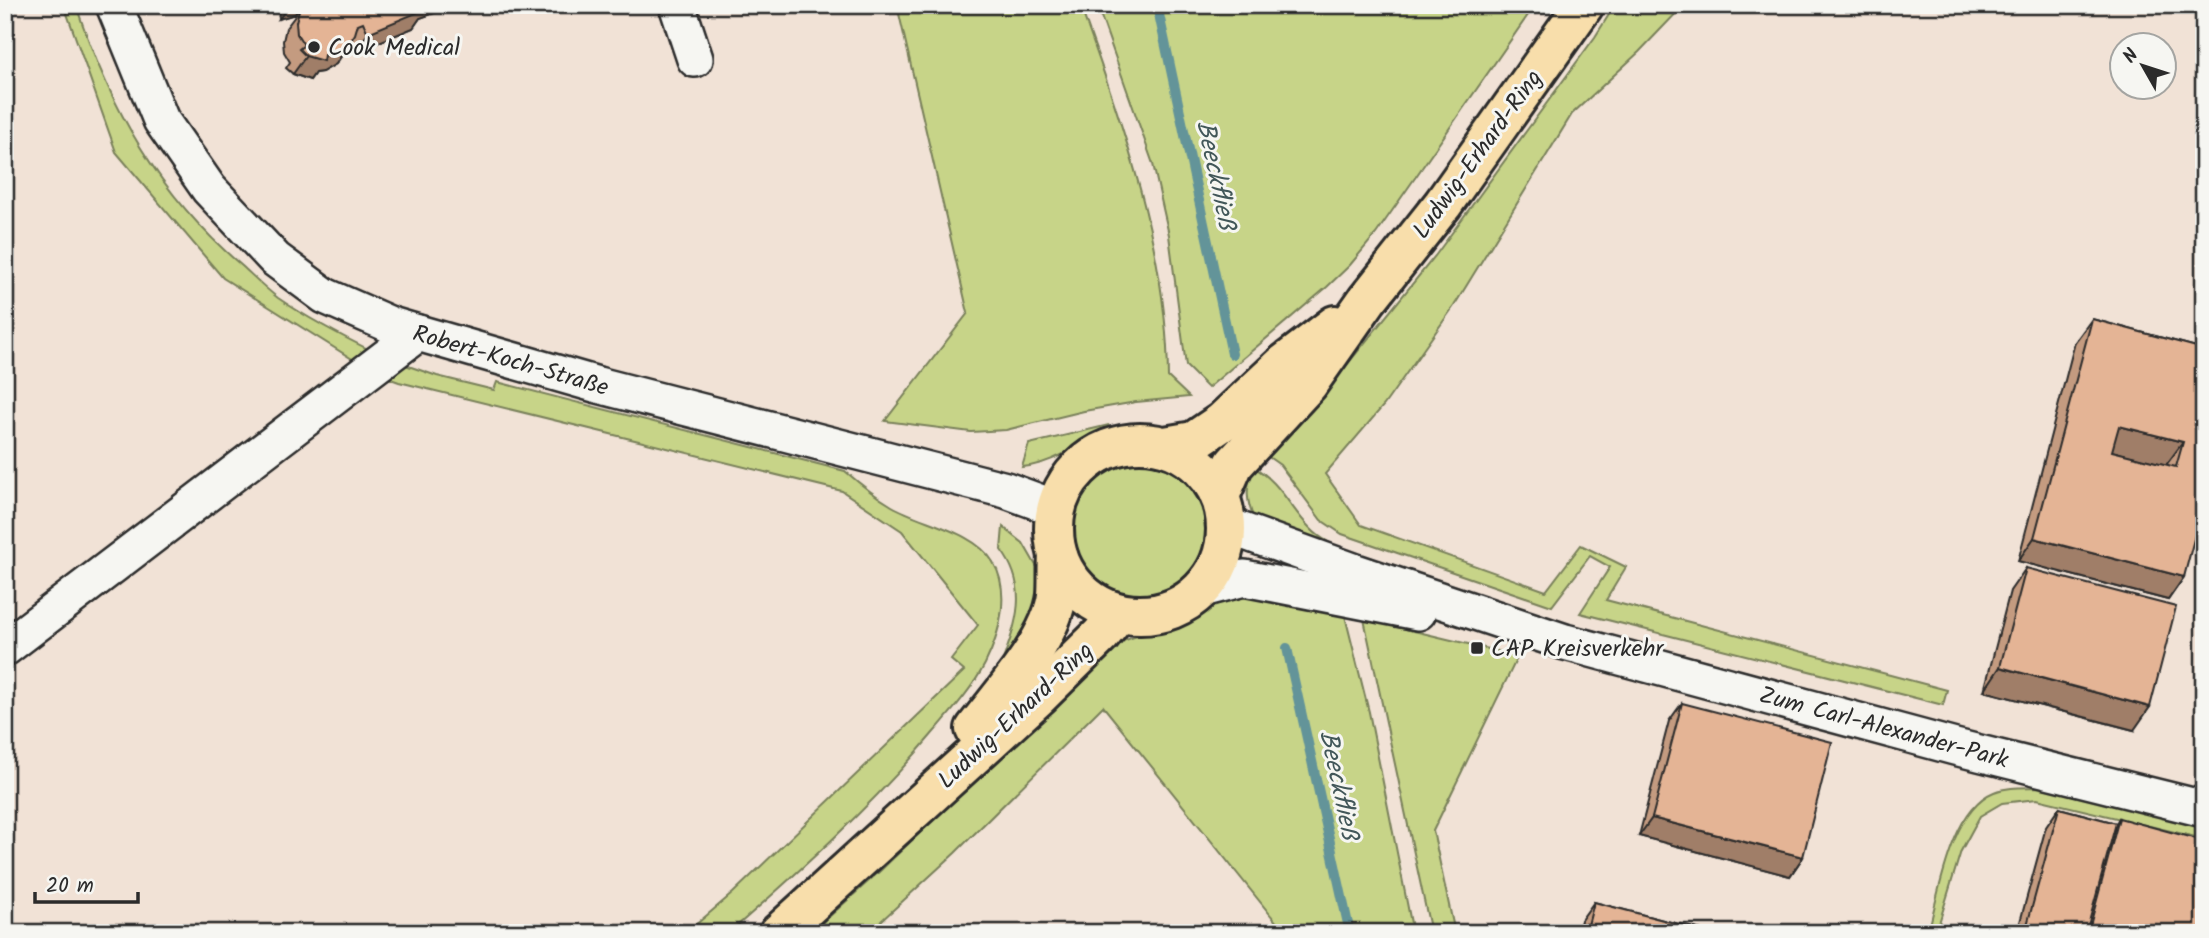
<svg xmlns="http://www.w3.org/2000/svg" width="2209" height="938" font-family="Kalam,sans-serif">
  <rect width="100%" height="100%" fill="#f1e2d6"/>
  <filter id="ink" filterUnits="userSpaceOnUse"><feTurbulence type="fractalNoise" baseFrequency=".0143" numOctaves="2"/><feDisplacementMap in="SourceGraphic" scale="14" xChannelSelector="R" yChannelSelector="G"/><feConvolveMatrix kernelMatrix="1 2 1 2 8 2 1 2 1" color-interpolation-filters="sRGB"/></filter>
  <g filter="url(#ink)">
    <g fill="#c7d488" stroke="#79805a" stroke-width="2">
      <path d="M64 5H76C110 108 159 195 242 266 254 277 266 289 278 298 310 320 345 338 380 355L365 367 223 278 116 152Z"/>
      <path d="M897 5H1080C1123 126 1167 248 1168 377L1189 397 1136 402 1084 411 1006 430 971 432 885 421 968 313Z"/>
      <path d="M1097 5H1535L1376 234 1350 265 1327 287 1208 388 1186 366 1169 235 1153 164Z"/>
      <path d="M1615 5H1684L1639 52 1572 114 1454 306 1384 405 1325 474 1361 525 1546 591 1581 545 1626 567 1606 600 1947 690 1943 705 1580 613 1610 567 1590 556 1552 606 1342 534 1321 520 1280 465 1263 453 1325 392 1435 256 1595 37Z"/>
      <path d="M394 361 437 376 494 390 497 382 845 471C860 484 875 496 892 506 921 523 975 531 993 562 1011 592 1000 634 985 664 972 689 952 711 934 732 873 805 801 870 729 933H686L733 893 964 671 951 660 978 625 902 531 842 491 399 382 377 374Z"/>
      <path d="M1109 425C1082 443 1055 464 1022 467L1029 444Z"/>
      <circle cx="1138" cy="530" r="67"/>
      <path d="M1253 467C1279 480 1290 508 1310 528 1322 541 1338 547 1354 554L1256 523C1246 502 1245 489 1253 467Z"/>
      <path d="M1003 527 1023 543 1038 569 1040 594 1037 617 1000 668C1015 627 1031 589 1001 550Z"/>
      <path d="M1239 595 1344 612 1369 712 1413 933H1285L1103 706 955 853 868 933H811L880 871 1117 643 1134 637 1163 631 1199 617 1220 600Z"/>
      <path d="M1364 619 1518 656 1433 831 1455 933H1431Z"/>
      <path d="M2043 787 2070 792 2204 827V839L2037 799 2002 803 1980 816 1961 851 1936 933H1928C1939 893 1951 809 1994 792 2009 786 2027 788 2043 787Z"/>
    </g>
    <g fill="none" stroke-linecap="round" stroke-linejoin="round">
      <g stroke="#639499" stroke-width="10">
        <path d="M1157 5 1232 354"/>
        <path d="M1287 648 1350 933"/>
      </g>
      <g stroke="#2b2b2b" stroke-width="40">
        <g id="minor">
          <path d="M114 5 161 120 209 189 275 259 325 296 391 325 418 333 598 385 1006 490 1055 508"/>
          <path d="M677 5 695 59"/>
          <path d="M1226 525 1356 572 1565 642 1955 747 2204 809"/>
          <path d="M1202 589 1244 578 1418 612"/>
          <path d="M5 648 418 333"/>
        </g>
      </g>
      <g stroke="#2b2b2b" stroke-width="44">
        <g id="major">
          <circle cx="1140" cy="529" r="86"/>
          <path d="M1165 446 1194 441 1222 422 1284 364 1335 325"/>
          <path d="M1220 496 1234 464 1308 384 1367 300 1443 204 1584 5"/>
          <path d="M975 729C1002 694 1052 639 1057 595 1058 582 1057 569 1058 556"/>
          <path d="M779 933 1039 696 1101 635 1119 613"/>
        </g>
      </g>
      <use href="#minor" stroke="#f6f6f2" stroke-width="35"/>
      <use href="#major" stroke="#f8deab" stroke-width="38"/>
    </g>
    <g fill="#c49b80" stroke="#2b2b2b" stroke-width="2">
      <path d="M278 5H457L420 18 413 28 355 52 351 42 336 64 322 72 315 73 310 80 293 74 286 68 290 62 284 52 283 41 286 28 295 16V14L279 19Z"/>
      <path d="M2092 319 2204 349 2184 577 2168 600 2018 561 2075 342Z"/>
      <path d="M2026 568 2134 730 1984 691 2010 591Z"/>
      <path d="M1682 703 1803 857 1790 876 1639 836 1669 721Z"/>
      <path d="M2059 808 2116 823 2119 818 2204 933H2017L2046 827Z"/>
      <path d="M1594 902 1713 933H1578L1581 920Z"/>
    </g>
    <g fill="#a07e68" stroke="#2b2b2b" stroke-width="2">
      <path d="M289 5H301L295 14 279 19Z"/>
      <path d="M422 5H457L420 18 413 28 355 52 368 33Z"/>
      <path d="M348 45 336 64 322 72 315 73 310 80 293 74 306 56 324 55Z"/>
      <path d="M2119 426 2183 442 2166 465 2103 449Z"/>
      <path d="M2034 538 2184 577 2168 600 2018 561Z"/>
      <path d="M2000 667 2150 707 2134 730 1984 691Z"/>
      <path d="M1652 818 1803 857 1790 876 1639 836Z"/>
      <path d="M2026 929 2041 933H2023Z"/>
    </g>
    <g fill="#e4b495" stroke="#2b2b2b" stroke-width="2" fill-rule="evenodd">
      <path d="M303 5H425L426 9 368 33 363 22 358 24 355 34 348 45 335 54 324 55 323 61 306 56 299 49 304 45 297 34 296 22 299 10Z"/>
      <path d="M2092 319 2204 349V501L2184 577 2034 538ZM2119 426 2183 442 2176 467 2112 451Z"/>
      <path d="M2026 568 2176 607 2150 707 2000 667Z"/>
      <path d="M1682 703 1832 742 1803 857 1652 818Z"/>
      <path d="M2059 808 2116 823 2086 933H2041L2026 929Z"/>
      <path d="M2119 818 2204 841V933H2088Z"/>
      <path d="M1594 902 1713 933H1586Z"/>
    </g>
  </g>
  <g fill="#2b2b2b" stroke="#f6f6f2" stroke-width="2.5">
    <circle cx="314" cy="47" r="7"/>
    <rect x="1470" y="641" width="14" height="14" rx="3.5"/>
  </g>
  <g text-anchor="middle" stroke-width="6" stroke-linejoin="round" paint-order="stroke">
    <g font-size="24" fill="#2b2b2b" stroke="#f6f6f2" text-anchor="start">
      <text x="328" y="55">Cook Medical</text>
      <text x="1491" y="656">CAP Kreisverkehr</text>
    </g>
    <g font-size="24" fill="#2b2b2b" stroke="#f6f6f2">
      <text transform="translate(1477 154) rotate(-54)" y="8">Ludwig-Erhard-Ring</text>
      <text transform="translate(511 360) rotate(16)" y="8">Robert-Koch-Straße</text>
      <text transform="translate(1015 715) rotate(-43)" y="8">Ludwig-Erhard-Ring</text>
      <text transform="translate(1884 727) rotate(15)" y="8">Zum Carl-Alexander-Park</text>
    </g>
    <g font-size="26" font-style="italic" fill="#425759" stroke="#f6f6f2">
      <text transform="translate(1217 175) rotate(78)" y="9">Beeckfließ</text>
      <text transform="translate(1340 785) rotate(78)" y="9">Beeckfließ</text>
    </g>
  </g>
  <rect width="2209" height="938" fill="none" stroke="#f6f6f2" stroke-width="28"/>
  <rect x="14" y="14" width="2181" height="910" fill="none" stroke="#2b2b2b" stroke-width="2.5" filter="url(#ink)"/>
  <g transform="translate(2143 66) rotate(309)"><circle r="33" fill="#f6f6f2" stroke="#a5a5a2" stroke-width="2"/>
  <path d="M0-5L12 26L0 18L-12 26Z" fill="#2b2b2b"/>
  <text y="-10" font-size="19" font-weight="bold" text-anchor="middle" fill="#2b2b2b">N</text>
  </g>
  <path d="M35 892v10h103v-10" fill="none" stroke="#2b2b2b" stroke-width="3.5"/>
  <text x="46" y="892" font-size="21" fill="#2b2b2b" stroke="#f6f6f2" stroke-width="5" paint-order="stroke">20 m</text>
</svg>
